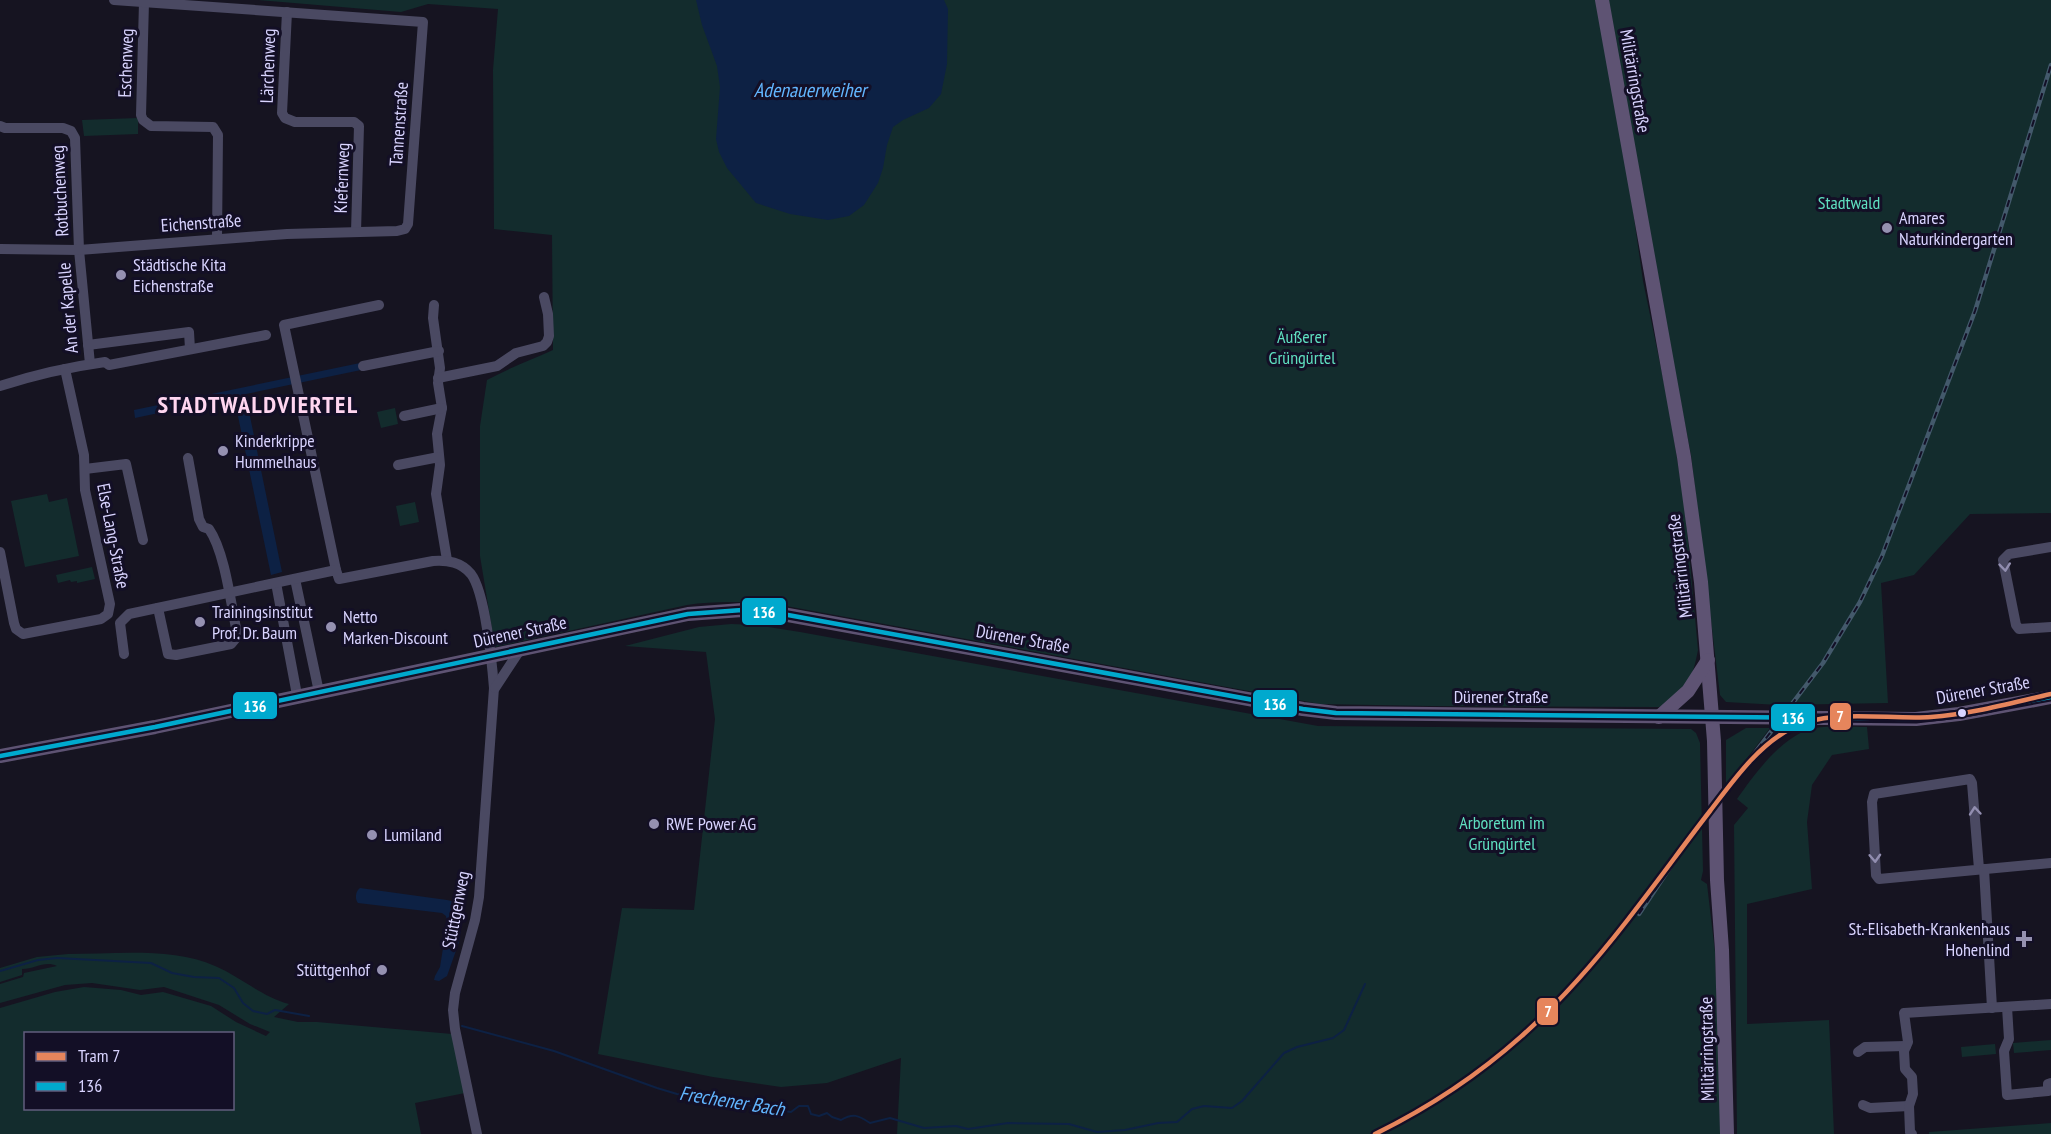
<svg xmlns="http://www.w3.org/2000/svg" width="2051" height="1134" font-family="'PT Sans Narrow',sans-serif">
  <rect width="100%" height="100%" fill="#161421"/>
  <g fill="#132c2d" fill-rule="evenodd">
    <path d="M258 0H1596L1626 162 1643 281 1667 397 1685 507 1698 650C1693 676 1686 698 1659 707L1431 706 1320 704 786 606C752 602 721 600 687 605L495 647 480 556V426L487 380C509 368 531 360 553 350L552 235 494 229 493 70 498 9 428 4 401 12Z"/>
    <path d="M1606 0H2051V513L1970 514 1914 575 1881 583 1888 703 1779 705 1726 702 1720 695 1691 455 1660 297Z"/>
    <path d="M138 118V134L84 136 82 120Z"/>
    <path d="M395 408 398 424 381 428 377 412Z"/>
    <path d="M47 494 49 502 67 498 79 556 25 567 11 501Z"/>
    <path d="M415 502 419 522 400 526 396 506Z"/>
    <path d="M92 567 95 579 77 583V581L71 582 70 580 58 583 56 575Z"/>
    <path d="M731 624 755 625 800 632 1318 726 1691 729 1696 733 1700 743 1703 871 1701 880 1707 884 1715 952 1721 1134H897L901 1058 827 1083 781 1087 713 1077 598 1054 622 908 694 910 715 719 706 652 625 646 699 627Z"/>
    <path d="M1867 727 1869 749 1832 755 1812 785 1807 822 1812 889 1747 904V1024L1829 1020 1834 1134H1737L1734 825 1748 808 1737 799C1754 775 1781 737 1811 729 1825 725 1852 727 1867 727Z"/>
    <path d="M1746 728H1770L1726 786V740Z"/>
    <path d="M68 954C114 954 173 947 215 966 241 977 262 997 289 1004L274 1017 298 1022H317L452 1034 465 1093 415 1103 421 1134H0V1008L55 992 84 987 121 990 141 995 163 992 211 1006 236 1022 266 1036 270 1032 250 1024 219 1005 164 987 140 990 92 983 65 985 0 1003V984L23 977 24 973 57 966C45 960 35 969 22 969V975L0 982V968L37 957ZM26 1034H232V1108H26Z"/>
    <path d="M2051 1040V1050L2014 1053 2013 1043Z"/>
    <path d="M1995 1044 1996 1054 1962 1057 1961 1047Z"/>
    <path d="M2051 1123V1134H1929V1132Z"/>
  </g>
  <g fill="#0d2144">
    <path d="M696 0H944L948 9 947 64 941 94 929 108 903 120 893 127 887 145 883 168 878 183 864 205 849 216 828 220 790 214 756 203 727 168 719 152 716 139 720 87 717 66 702 25Z"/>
    <path d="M360 363 361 370 241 395 242 398 246 397 282 572 271 575 234 397 135 418 134 410Z"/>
    <path d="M360 888 447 900 461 903 464 907 459 942 447 976 439 981 434 980 435 976 440 967 447 923 446 916 442 913 358 903C355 900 355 891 360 888Z"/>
  </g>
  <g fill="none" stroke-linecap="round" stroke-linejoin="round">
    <g stroke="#0d2144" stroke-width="2">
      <path d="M0 971 38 960 57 958 151 963 172 973 194 977 219 978 234 988 243 1003 253 1011 267 1014 275 1010 309 1016"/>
      <path d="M462 1026 554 1051 657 1088 677 1094 791 1112 799 1106H808L811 1114 819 1116 827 1113 832 1117 841 1120C853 1113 858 1115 870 1123L890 1118 924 1128 956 1126 968 1129 1008 1123 1069 1124 1097 1132 1125 1130 1158 1123 1177 1122 1192 1109 1204 1106 1232 1108 1242 1101 1284 1053 1297 1047 1333 1038 1344 1030 1365 984"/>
    </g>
    <g stroke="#4a4962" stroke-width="10">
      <path d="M144 2 141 115 143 120 151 126 213 127 218 135 217 239"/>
      <path d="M287 12 282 113 285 118 295 122H354L359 126 356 232"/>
      <path d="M0 126 5 128H63L71 131 75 138 79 250 90 364"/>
      <path d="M0 249 79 250 287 234 397 231 405 229 408 224 423 22 114 0"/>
      <path d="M434 305 433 318 440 368 438 383 442 408 437 434 440 465 436 494 447 560"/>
      <path d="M88 345 189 332 190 349"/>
      <path d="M363 366 439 351"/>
      <path d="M438 378 497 366 516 353 543 346 547 342 549 336 548 314 544 297"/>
      <path d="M0 386C34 375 69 367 105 362L109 365 266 335"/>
      <path d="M404 416 442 408"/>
      <path d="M398 465 439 457"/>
      <path d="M85 469 126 464 143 540"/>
      <path d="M2051 547 2009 554 2003 560 2016 625 2019 629 2051 627"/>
      <path d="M0 552 14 623 16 629 23 634 101 619 108 614 110 604 85 490 84 455 65 369"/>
      <path d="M336 570 284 325 379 305"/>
      <path d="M295 579 319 692"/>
      <path d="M276 583 297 695"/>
      <path d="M158 608 168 654 176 655 231 644 236 638 237 633C231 605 225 552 209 529L203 527 199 519 188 458"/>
      <path d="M124 654 120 623 129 614 336 570 339 579 433 561C448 560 461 562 471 574 485 592 492 663 494 688L479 897 475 920 455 993 453 1010 455 1029 477 1134"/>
      <path d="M495 688 520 650"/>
      <path d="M1979 869 1972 783 1970 779 1874 794 1872 802 1876 875 1879 879 2051 863"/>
      <path d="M1984 869 1992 1008"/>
      <path d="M2007 1007 2009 1039 2004 1051 2007 1095 2048 1091V1084L2051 1083"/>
      <path d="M1858 1052 1865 1047 1906 1046"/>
      <path d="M1863 1105 1870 1108 1909 1106"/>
      <path d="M1912 1134 1910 1132 1909 1106 1913 1094 1912 1077 1905 1069 1904 1051 1908 1042 1904 1013 2051 1004"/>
    </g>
    <g stroke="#5e5373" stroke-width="14">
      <path d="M1602 0 1684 457 1701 582 1714 741 1717 880 1722 950 1727 1134"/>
      <path d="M1659 717 1688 691 1708 660"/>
      <path d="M0 756 155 727 688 614 742 610 777 613 1303 709 1336 713 1916 719 1959 714 2051 697"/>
    </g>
    <g stroke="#43596b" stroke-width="4.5">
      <g id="rail">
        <path d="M1732 783 1823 663 1860 602 1882 556 1975 311 2051 65"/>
        <path d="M1639 914 1689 839"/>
      </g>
    </g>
    <use href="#rail" stroke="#130f26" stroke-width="2" stroke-dasharray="7" stroke-linecap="butt"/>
    <g stroke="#130f26" stroke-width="9">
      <path id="bus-1" d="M0 756 155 727 688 614 742 610 777 613 1303 709 1336 713 1916 719 1959 714 2051 697"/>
    </g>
    <use href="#bus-1" stroke="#00a9ce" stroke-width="4.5"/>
    <g stroke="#130f26" stroke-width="9">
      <path id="tram-1" d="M1375 1134C1489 1078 1563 1006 1639 905 1663 874 1686 842 1710 811 1733 781 1758 745 1792 728 1830 708 1889 720 1931 717 1972 714 2011 703 2051 694"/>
    </g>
    <use href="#tram-1" stroke="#e6855c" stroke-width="4.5"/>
  </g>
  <defs><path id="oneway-chevron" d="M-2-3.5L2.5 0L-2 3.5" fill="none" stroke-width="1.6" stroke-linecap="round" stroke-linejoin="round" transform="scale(1.5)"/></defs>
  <g stroke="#928eb0">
    <use href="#oneway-chevron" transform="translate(2005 567) rotate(84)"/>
    <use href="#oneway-chevron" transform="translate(1975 811) rotate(-95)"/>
    <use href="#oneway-chevron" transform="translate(1875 858) rotate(87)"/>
  </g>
  <g fill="#9591b1" stroke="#130f26" stroke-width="2">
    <circle cx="1887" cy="228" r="6"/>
    <circle cx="121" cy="275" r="6"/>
    <circle cx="223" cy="451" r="6"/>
    <circle cx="200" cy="622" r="6"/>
    <circle cx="331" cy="627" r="6"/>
    <circle cx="654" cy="824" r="6"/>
    <circle cx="372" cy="835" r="6"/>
    <path d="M2021 930h6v6h6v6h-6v6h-6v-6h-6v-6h6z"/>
    <circle cx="382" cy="970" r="6"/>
  </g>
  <circle fill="#d9d4ff" stroke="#130f26" stroke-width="2" cx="1962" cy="713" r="5"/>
  <g text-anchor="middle" stroke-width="6" stroke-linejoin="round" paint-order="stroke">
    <g font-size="18" fill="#d9d4ff" stroke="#130f26">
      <text transform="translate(126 63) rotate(-88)" y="6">Eschenweg</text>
      <text transform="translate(268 66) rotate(-88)" y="6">Lärchenweg</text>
      <text transform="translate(1635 81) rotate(80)" y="6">Militärringstraße</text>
      <text transform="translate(399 124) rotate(-86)" y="6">Tannenstraße</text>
      <text transform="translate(342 178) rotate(-88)" y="6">Kiefernweg</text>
      <text transform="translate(60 191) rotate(-93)" y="6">Rotbuchenweg</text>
      <text transform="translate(201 223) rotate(-4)" y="6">Eichenstraße</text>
      <text transform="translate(68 308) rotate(-95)" y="6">An der Kapelle</text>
      <text transform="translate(113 536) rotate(79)" y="6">Else-Lang-Straße</text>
      <text transform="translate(1680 566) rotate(-97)" y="6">Militärringstraße</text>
      <text transform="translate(520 632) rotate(-12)" y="6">Dürener Straße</text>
      <text transform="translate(1023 639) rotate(10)" y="6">Dürener Straße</text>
      <text transform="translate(1983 690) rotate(-10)" y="6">Dürener Straße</text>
      <text x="1501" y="703">Dürener Straße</text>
      <text transform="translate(456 910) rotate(-79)" y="6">Stüttgenweg</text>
      <text transform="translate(1707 1049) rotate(-91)" y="6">Militärringstraße</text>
    </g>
    <g font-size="18" fill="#5fe0c0" stroke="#130f26">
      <text x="1849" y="209">Stadtwald</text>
      <text x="1302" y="343">Äußerer<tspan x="1302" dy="21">Grüngürtel</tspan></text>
      <text x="1502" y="829">Arboretum im<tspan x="1502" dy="21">Grüngürtel</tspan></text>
    </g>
    <g font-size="18" fill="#d9d4ff" stroke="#130f26" text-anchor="start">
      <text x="1899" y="224">Amares<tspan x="1899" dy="21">Naturkindergarten</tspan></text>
      <text x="133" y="271">Städtische Kita<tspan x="133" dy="21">Eichenstraße</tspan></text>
      <text x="235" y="447">Kinderkrippe<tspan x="235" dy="21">Hummelhaus</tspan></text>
      <text x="212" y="618">Trainingsinstitut<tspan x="212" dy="21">Prof. Dr. Baum</tspan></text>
      <text x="343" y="623">Netto<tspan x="343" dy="21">Marken-Discount</tspan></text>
      <text x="666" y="830">RWE Power AG</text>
      <text x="384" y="841">Lumiland</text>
      <text x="2010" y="935" text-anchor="end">St.-Elisabeth-Krankenhaus<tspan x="2010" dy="21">Hohenlind</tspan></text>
      <text x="370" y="976" text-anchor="end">Stüttgenhof</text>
    </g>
    <g font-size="20" font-style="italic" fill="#62b6ff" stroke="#130f26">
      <text x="810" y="97">Adenauerweiher</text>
      <text transform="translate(732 1101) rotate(9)" y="7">Frechener Bach</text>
    </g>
    <g font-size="24" font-weight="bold" letter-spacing="1.5" fill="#ffd6f0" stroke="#130f26">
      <text x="258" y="413">STADTWALDVIERTEL</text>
    </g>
  </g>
  <g stroke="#130f26" stroke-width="2">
    <rect x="741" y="597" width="46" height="29" rx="6" fill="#00a9ce"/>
    <rect x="1252" y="689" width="46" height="29" rx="6" fill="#00a9ce"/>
    <rect x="232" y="691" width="46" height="29" rx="6" fill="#00a9ce"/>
    <rect x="1829" y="702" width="23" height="29" rx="6" fill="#e6855c"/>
    <rect x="1770" y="703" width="46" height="29" rx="6" fill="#00a9ce"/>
    <rect x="1536" y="997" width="23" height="29" rx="6" fill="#e6855c"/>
  </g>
  <g font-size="16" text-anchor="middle" font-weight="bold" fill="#fff">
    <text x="764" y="618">136</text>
    <text x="1275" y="710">136</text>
    <text x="255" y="712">136</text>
    <text x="1840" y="722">7</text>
    <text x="1793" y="724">136</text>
    <text x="1548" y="1017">7</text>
  </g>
  <rect x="24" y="1032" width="210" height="78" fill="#130f26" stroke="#625e7d" stroke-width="1.5"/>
  <rect x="36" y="1052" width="30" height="9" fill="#e6855c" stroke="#625e7d" stroke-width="1.5"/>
  <text x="78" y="1062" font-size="18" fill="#d9d4ff">Tram 7</text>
  <rect x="36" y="1082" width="30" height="9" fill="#00a9ce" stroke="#625e7d" stroke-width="1.5"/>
  <text x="78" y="1092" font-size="18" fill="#d9d4ff">136</text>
</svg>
